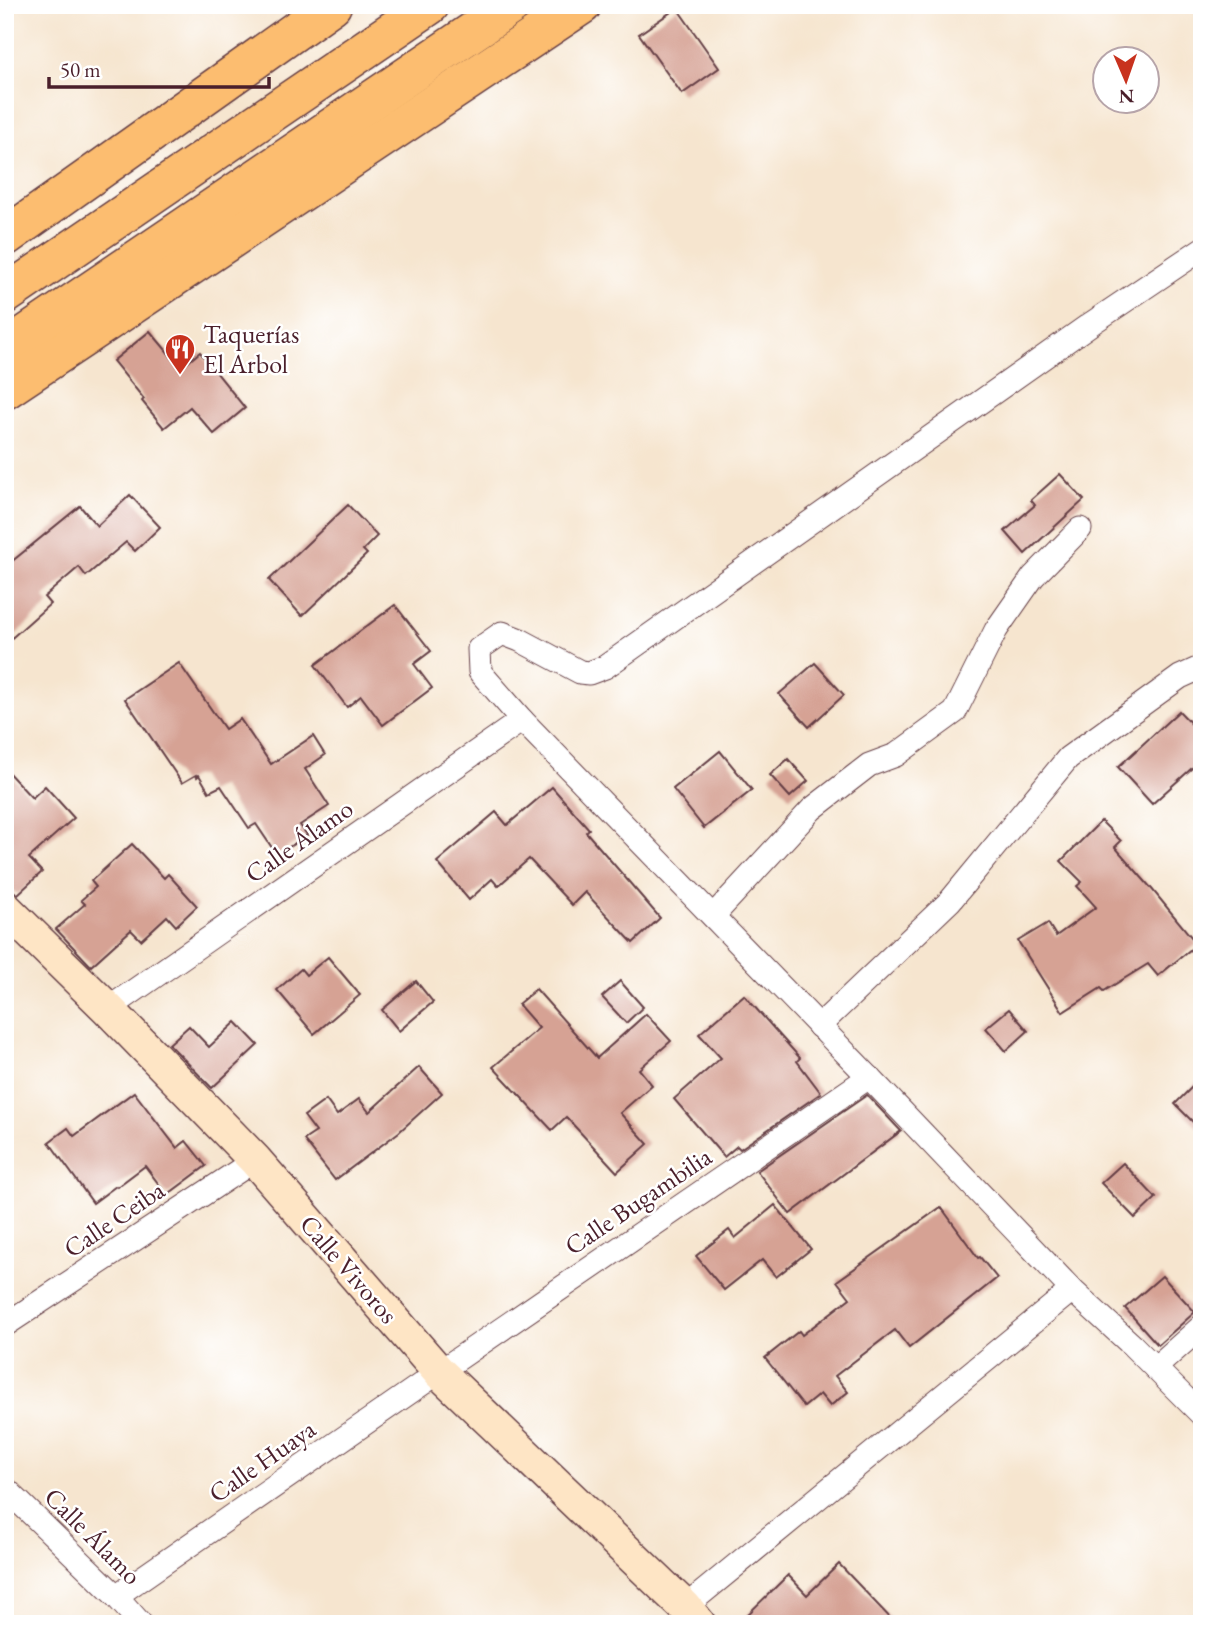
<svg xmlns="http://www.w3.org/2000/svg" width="1207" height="1629" font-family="'EB Garamond',serif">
  <rect width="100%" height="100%" fill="#fff"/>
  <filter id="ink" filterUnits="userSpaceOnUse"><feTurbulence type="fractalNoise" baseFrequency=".0143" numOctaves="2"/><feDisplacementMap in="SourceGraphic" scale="14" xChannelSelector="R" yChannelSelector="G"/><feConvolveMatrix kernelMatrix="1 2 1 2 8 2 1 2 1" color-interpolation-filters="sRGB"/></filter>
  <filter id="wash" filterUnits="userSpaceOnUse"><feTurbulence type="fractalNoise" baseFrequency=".00686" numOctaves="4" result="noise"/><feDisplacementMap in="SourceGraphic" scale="28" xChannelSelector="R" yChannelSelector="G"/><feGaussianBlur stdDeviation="1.57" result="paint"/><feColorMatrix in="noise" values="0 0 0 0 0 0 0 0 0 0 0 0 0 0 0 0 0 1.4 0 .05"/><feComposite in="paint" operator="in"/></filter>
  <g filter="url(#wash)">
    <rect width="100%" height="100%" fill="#f6e5cf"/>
    <g id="blocks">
      <g fill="#d6a294">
        <path d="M677 8 719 68 682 94 639 34Z"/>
        <path d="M150 331 181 368 200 352 245 408 214 434 190 407 164 428 142 401 144 399 113 361Z"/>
        <path d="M1060 474 1084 500 1025 554 1005 531 1035 505 1031 500Z"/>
        <path d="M130 495 160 527 135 551 126 542 86 576 79 567 44 597 50 604 5 644V567L80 506 97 526Z"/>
        <path d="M348 505 377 536 363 550 367 554 302 616 269 580Z"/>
        <path d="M395 605 431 651 414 664 432 688 383 725 361 696 347 707 315 665Z"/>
        <path d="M179 663 225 729 240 719 271 764 313 736 325 755 305 769 329 806 300 825 307 835 277 855 256 824 249 828 221 786 209 792 199 775 197 777 196 775 182 783 125 699Z"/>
        <path d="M815 663 844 695 809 727 779 694Z"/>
        <path d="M1179 711 1202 735V759L1152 804 1118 767Z"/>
        <path d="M720 751 752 790 704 828 673 789Z"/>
        <path d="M788 759 808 781 790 797 770 775Z"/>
        <path d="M5 769 32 798 45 786 74 818 29 858 42 872 18 894 10 889 5 884Z"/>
        <path d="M552 787 589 829 586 832 660 918 633 943 585 892 572 905 529 859 498 886 492 879 469 900 437 862 496 812 507 825Z"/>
        <path d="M1101 821 1121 841 1115 847 1151 888 1197 944 1158 976 1148 964 1104 991 1101 988 1063 1012 1018 941 1048 923 1056 936 1096 907 1077 886 1082 882 1061 861Z"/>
        <path d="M132 844 164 878 168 874 197 906 176 926 167 916 141 940 131 930 91 966 56 929 85 904 81 900 96 887 91 881Z"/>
        <path d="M328 957 360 995 314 1034 277 990 301 969 306 975Z"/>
        <path d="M416 981 433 1002 399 1031 382 1010Z"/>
        <path d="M620 981 643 1007 626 1023 602 997Z"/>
        <path d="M536 989 597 1058 646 1014 671 1041 639 1069 652 1085 620 1113 648 1144 617 1172 566 1117 552 1130 493 1067 539 1028 518 1004Z"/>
        <path d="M744 995 800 1058 797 1061 821 1093 740 1149 737 1146 724 1157 674 1099 721 1058 699 1034Z"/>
        <path d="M1009 1009 1028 1031 1006 1051 986 1028Z"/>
        <path d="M236 1022 258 1045 212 1088 169 1044 189 1026 209 1047Z"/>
        <path d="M419 1067 442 1093 399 1132 335 1180 304 1140 316 1132 304 1116 326 1100 337 1115 359 1099 369 1112Z"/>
        <path d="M1202 1077V1131L1175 1104Z"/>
        <path d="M134 1092 177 1148 186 1141 206 1166 167 1195 145 1166 117 1187 116 1186 93 1203 49 1142 68 1128 74 1136Z"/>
        <path d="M867 1095 901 1131 790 1214 757 1171Z"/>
        <path d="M1123 1163 1156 1198 1135 1218 1101 1183Z"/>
        <path d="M775 1205 811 1249 776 1277 762 1260 724 1290 696 1256 729 1230 735 1238Z"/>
        <path d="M941 1207 978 1258 980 1257 997 1278 909 1348 895 1330 835 1376 848 1392 830 1406 820 1394 804 1407 765 1358 799 1331 802 1335 850 1298 837 1281Z"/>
        <path d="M1162 1276 1195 1312 1158 1345 1125 1308Z"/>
        <path d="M839 1564 896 1624H738L788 1575 807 1595Z"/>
      </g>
    </g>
  </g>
  <g filter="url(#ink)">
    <use href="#blocks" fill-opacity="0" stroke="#643d44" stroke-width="2"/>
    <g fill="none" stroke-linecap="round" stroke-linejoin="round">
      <g stroke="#643d44" stroke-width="25">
        <g id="street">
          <path d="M1202 249 1092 323 605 667 589 673 580 672 520 640 502 633 479 649 480 672 522 720 869 1077 1072 1290 1132 1345 1202 1415"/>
          <path d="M713 916 812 809 869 765 896 755 955 712 996 630 1033 577 1080 529"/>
          <path d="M108 1009 522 720"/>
          <path d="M819 1026 950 901 1068 758 1180 677 1202 667"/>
          <path d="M5 1325 255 1160"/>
          <path d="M1155 1368 1202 1326"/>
          <path d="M5 1488 116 1596 141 1624"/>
          <path d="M116 1596 439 1372 869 1077"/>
          <path d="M685 1607 1072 1290"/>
        </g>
      </g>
      <g stroke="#643d44" stroke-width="36">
        <path id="secondary" d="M5 908 108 1009 255 1160 439 1372 685 1607 699 1624"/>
      </g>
      <g stroke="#643d44" stroke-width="41">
        <g id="highway">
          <path d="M5 237 332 5"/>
          <path d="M5 295 430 5"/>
          <path d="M5 349 512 5"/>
          <path d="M5 390 582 5"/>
        </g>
      </g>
      <use href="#street" stroke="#fff" stroke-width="23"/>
      <use href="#secondary" stroke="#fee5c5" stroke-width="33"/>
      <use href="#highway" stroke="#fcbd6f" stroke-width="38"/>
    </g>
  </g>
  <defs>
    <g id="restaurant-pin" transform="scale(1.575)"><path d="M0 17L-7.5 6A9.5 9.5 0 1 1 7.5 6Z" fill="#c8321e" stroke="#fff"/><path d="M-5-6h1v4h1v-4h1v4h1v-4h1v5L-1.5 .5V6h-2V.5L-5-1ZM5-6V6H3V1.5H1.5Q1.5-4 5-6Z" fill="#fff"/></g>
  </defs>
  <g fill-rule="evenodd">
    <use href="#restaurant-pin" x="180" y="349"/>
  </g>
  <g text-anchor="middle" stroke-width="5" stroke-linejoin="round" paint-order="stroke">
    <g font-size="26" fill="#4a1f2b" stroke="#fff" text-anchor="start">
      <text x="203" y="343">Taquerías<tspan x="203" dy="30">El Arbol</tspan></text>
    </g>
    <g font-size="26" fill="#4a1f2b" stroke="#fff">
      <text transform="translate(299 841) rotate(-35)" y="9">Calle Álamo</text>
      <text transform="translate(638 1201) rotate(-34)" y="9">Calle Bugambilia</text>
      <text transform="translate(114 1219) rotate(-34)" y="9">Calle Ceiba</text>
      <text transform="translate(349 1269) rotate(49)" y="9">Calle Vivoros</text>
      <text transform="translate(262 1461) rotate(-35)" y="9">Calle Huaya</text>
      <text transform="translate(93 1536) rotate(45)" y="9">Calle Álamo</text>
    </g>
  </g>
  <rect width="1207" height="1629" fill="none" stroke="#fff" stroke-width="28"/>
  <g transform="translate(1126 80) rotate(178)"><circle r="33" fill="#ffffff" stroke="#b7a5aa" stroke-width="2"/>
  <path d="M0-5L12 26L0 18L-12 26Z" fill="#c8321e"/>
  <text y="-10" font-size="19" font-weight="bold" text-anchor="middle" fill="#4a1f2b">N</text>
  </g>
  <path d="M49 77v10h220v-10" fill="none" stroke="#4a1f2b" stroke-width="3.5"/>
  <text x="60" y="77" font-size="21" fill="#4a1f2b" stroke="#ffffff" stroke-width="5" paint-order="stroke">50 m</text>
</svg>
